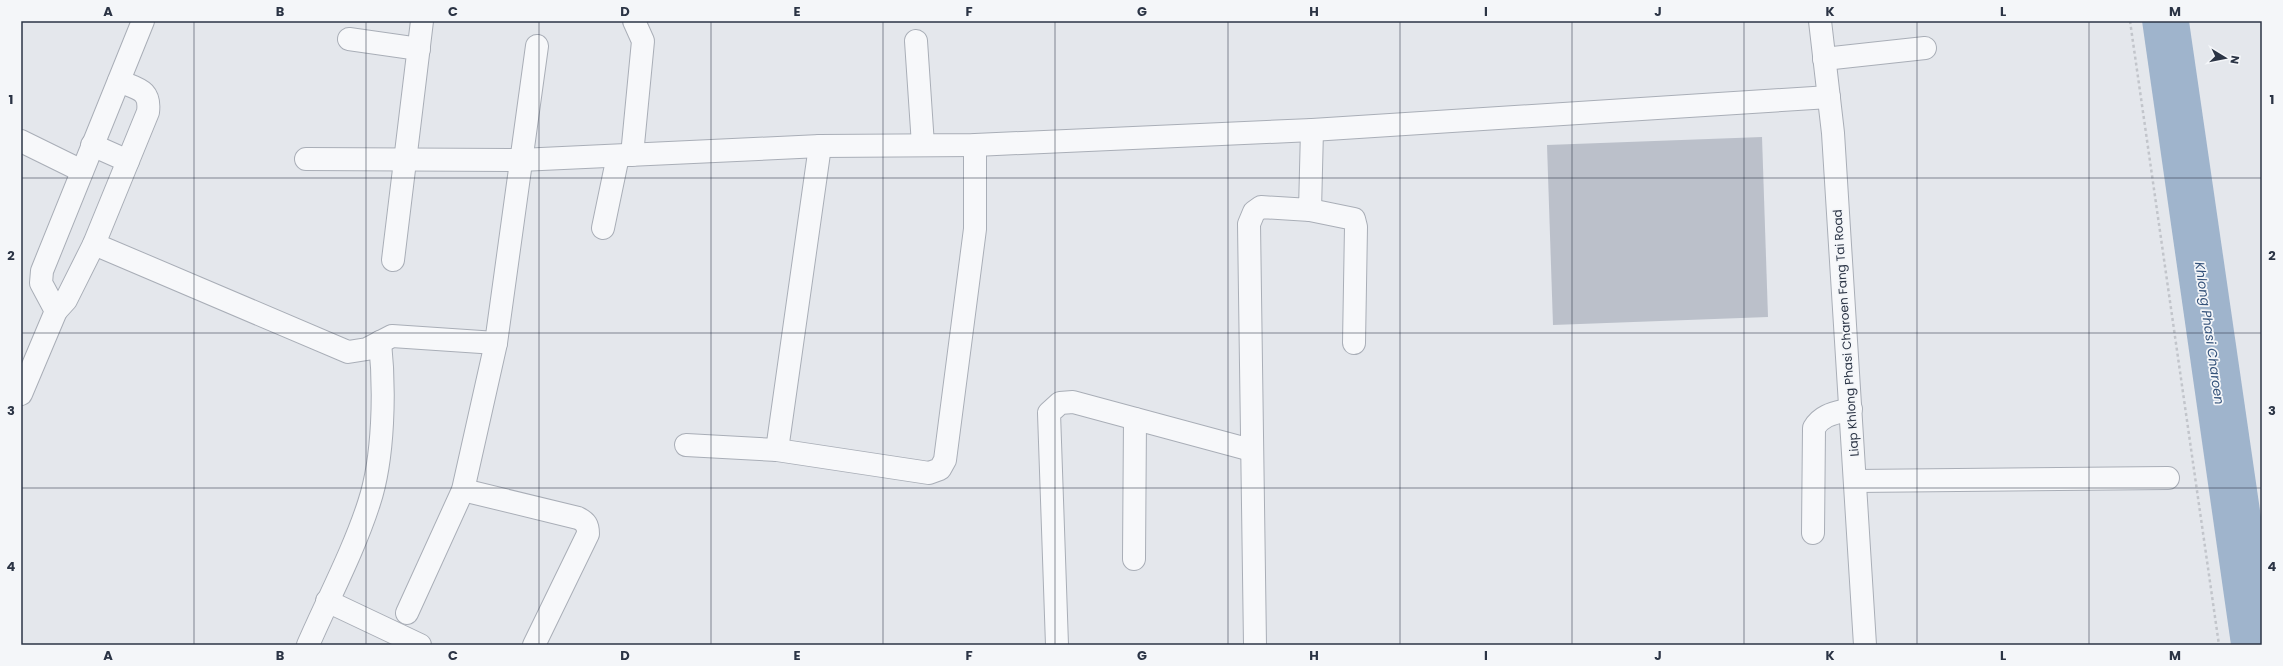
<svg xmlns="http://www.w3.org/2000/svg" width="2283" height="666" font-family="Poppins,sans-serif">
  <rect width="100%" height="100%" fill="#e4e7ec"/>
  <path fill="#9fb4cc" d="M2142 21H2189L2262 524V645H2231Z"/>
  <path fill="#bbc0ca" d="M1762 137 1768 317 1553 325 1547 145Z"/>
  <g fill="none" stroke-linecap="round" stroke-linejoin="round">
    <g stroke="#a9aeb7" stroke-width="24">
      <g id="minor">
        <path d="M1820 21 1833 133 1865 645"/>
        <path d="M349 39 419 49"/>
        <path d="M916 41 923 145"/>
        <path d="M1824 59 1925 48"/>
        <path d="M21 141 82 171"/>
        <path d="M92 145 128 161"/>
        <path d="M632 155 643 41 634 21"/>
        <path d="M306 159 520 160 820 146 975 145 1312 130 1829 97"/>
        <path d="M1310 210 1354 219 1356 227 1354 343"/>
        <path d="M603 228 618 156"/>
        <path d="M94 244 348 352 367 349 392 336 496 343"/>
        <path d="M393 260 422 21"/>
        <path d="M56 311 66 300 94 244 148 112C151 89 137 89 119 81"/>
        <path d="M21 394 56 311 41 283 42 271 143 21"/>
        <path d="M686 445 777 450 929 473 940 469 945 460 975 229V145"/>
        <path d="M777 450 820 146"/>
        <path d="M1856 481 2168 478"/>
        <path d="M463 490 578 518C586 522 588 525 588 534L534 645"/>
        <path d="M1813 533 1814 428C1822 414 1836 413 1851 409"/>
        <path d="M1134 559 1135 419"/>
        <path d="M327 601 420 645"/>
        <path d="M407 613 463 490 496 343 537 46"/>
        <path d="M308 645C328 599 354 550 369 503 384 458 385 389 380 342"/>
        <path d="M1057 645 1049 413 1060 403 1073 402 1251 450"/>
        <path d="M1255 645 1249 224 1254 212 1261 207 1310 210 1312 130"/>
      </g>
    </g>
    <path stroke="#c2c5cb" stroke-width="2.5" stroke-dasharray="3 3" stroke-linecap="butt" d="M2130 21 2219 645"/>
    <use href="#minor" stroke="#f7f8fa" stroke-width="22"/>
  </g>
  <path fill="none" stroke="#2b3445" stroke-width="1" stroke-opacity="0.55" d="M194 21V645M366 21V645M539 21V645M711 21V645M883 21V645M1055 21V645M1228 21V645M1400 21V645M1572 21V645M1744 21V645M1917 21V645M2089 21V645M21 178H2262M21 333H2262M21 488H2262"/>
  <g text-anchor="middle" stroke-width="3.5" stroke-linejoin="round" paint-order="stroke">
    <g font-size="12" fill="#2b3445" stroke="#f4f6f9">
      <text transform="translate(1846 333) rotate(-94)" y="4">Liap Khlong Phasi Charoen Fang Tai Road</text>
    </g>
    <g font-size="13" font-style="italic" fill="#34527a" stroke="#f4f6f9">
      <text transform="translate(2210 333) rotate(82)" y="5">Khlong Phasi Charoen</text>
    </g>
  </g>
  <rect width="2283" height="666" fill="none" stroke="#f4f6f9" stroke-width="44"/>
  <g transform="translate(2225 58) rotate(100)" stroke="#f4f6f9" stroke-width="3" paint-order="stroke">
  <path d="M0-3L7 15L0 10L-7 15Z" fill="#2b3445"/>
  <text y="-6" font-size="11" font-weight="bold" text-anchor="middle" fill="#2b3445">N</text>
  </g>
  <rect x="22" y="22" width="2239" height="622" fill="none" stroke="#2b3445" stroke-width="1.5"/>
  <g font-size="13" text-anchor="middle" font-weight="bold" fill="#2b3445">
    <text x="108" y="16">A</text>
    <text x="280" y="16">B</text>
    <text x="453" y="16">C</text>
    <text x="625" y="16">D</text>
    <text x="797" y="16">E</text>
    <text x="969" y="16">F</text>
    <text x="1142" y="16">G</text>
    <text x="1314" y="16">H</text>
    <text x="1486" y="16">I</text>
    <text x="1658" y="16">J</text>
    <text x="1830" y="16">K</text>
    <text x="2003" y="16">L</text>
    <text x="2175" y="16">M</text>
    <text x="11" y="104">1</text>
    <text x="2272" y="104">1</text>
    <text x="11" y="260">2</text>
    <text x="2272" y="260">2</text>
    <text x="11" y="415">3</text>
    <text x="2272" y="415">3</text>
    <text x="11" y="571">4</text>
    <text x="2272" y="571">4</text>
    <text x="108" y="660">A</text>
    <text x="280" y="660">B</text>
    <text x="453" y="660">C</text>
    <text x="625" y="660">D</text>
    <text x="797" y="660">E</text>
    <text x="969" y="660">F</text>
    <text x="1142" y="660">G</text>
    <text x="1314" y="660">H</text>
    <text x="1486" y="660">I</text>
    <text x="1658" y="660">J</text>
    <text x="1830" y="660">K</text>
    <text x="2003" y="660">L</text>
    <text x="2175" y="660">M</text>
  </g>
</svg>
